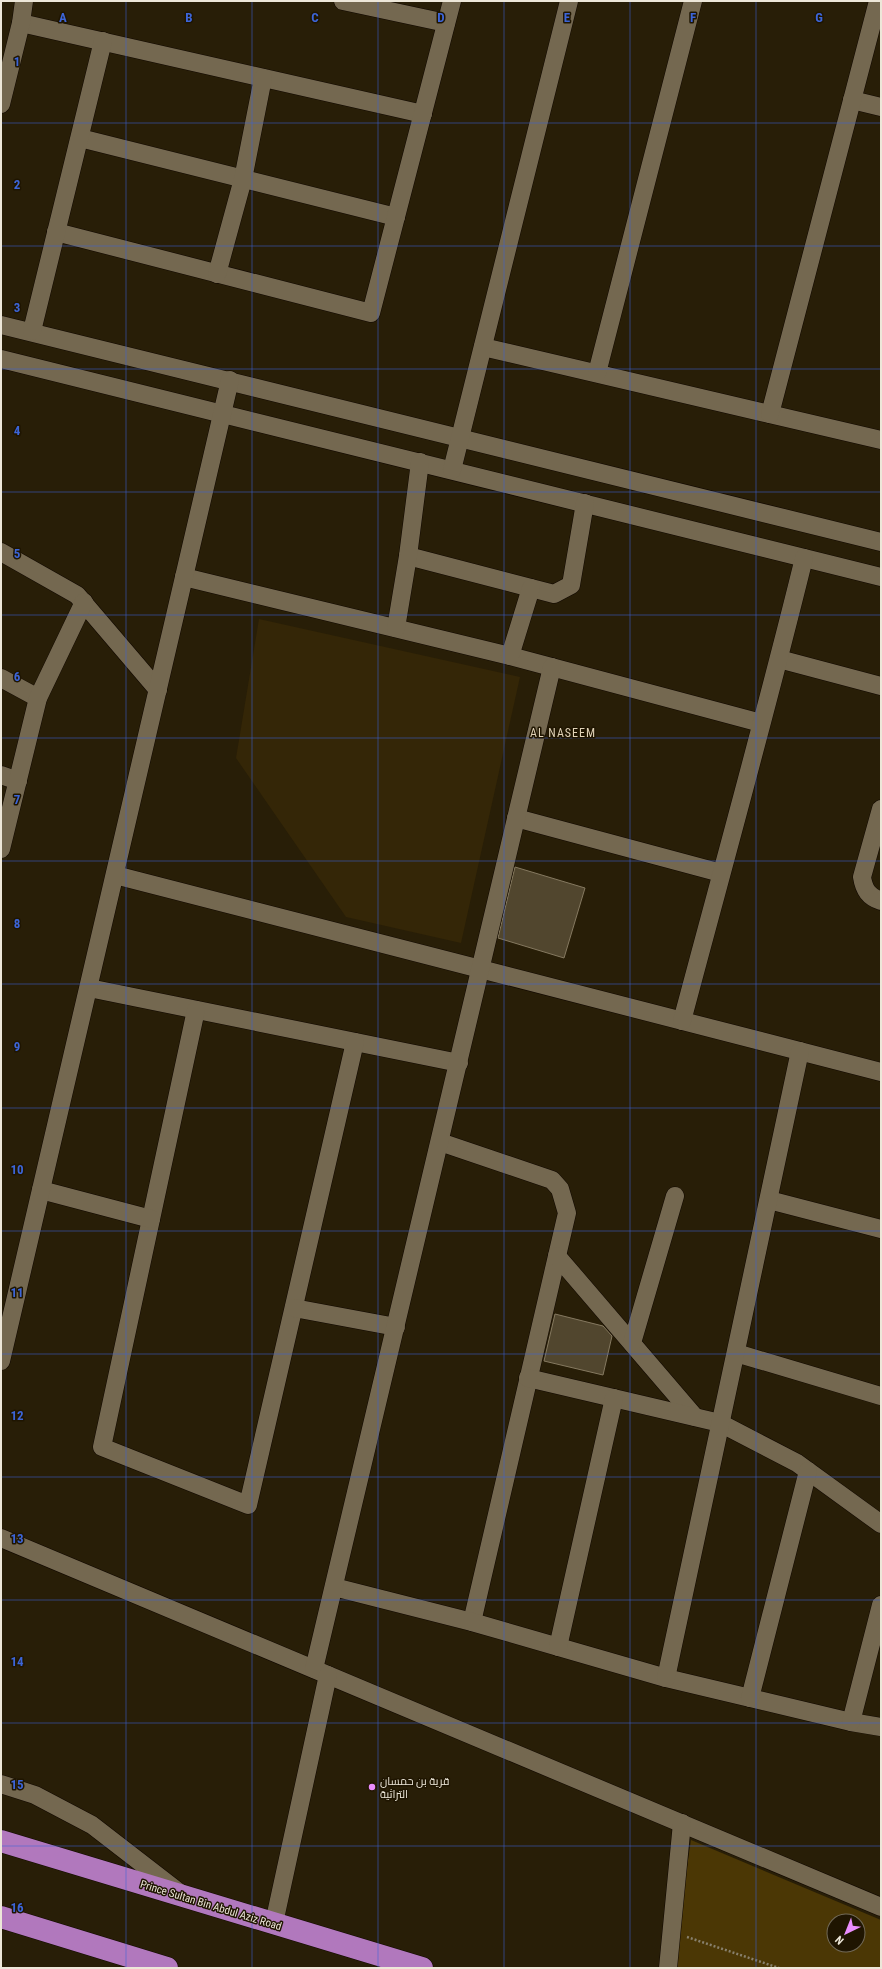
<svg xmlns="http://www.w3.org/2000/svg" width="882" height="1969" font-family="'Roboto Condensed',Cairo,sans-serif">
  <rect width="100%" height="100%" fill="#281e07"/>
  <path fill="#342607" d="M259 619 520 677 461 943 346 917 236 758Z"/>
  <path fill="#4b3705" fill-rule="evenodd" d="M691 1840 881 1920V1968H672ZM834 1921H858V1945H834Z"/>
  <g fill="#51462e" stroke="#857960">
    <path d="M515 867 585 888 564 958 498 938Z"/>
    <path d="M555 1314 603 1326 612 1336 603 1375 544 1361Z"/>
  </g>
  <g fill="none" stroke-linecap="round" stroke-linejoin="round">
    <g stroke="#110800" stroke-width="19">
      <g id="minor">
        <path d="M343 1 446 23"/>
        <path d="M21 23 423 114"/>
        <path d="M852 100 881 107"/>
        <path d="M1 104 21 23 24 1"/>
        <path d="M80 138 396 217"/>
        <path d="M56 232 371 313 452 1"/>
        <path d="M217 274 243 179 263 78"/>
        <path d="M1 325 881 542"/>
        <path d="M32 331 103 41"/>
        <path d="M483 347 881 440"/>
        <path d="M1 359 881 577"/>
        <path d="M597 373 693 1"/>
        <path d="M770 414 878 1"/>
        <path d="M452 470 569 1"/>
        <path d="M1 552 77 595 158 690"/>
        <path d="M408 556 554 594 571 585 585 503"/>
        <path d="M184 577 510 656 761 723"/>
        <path d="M396 628 408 556 420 462"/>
        <path d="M510 656 531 588"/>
        <path d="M779 659 881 686"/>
        <path d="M1 678 38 698"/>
        <path d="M1 775 18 781"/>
        <path d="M881 809 862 877C864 890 869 897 881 901"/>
        <path d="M516 818 721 873"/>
        <path d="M1 849 38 698 84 602"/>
        <path d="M115 875 881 1072"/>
        <path d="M89 988 459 1063"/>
        <path d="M196 1010 102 1447 248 1505 355 1042"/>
        <path d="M682 1021C723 867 766 713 804 558"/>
        <path d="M440 1142 552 1180 560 1189 567 1213 472 1622"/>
        <path d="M41 1190 151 1219"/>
        <path d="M769 1200 881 1229"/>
        <path d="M557 1256 695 1417"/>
        <path d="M294 1308 396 1327"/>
        <path d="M632 1343 675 1196"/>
        <path d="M736 1353 881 1396"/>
        <path d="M1 1361 230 380"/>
        <path d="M528 1378 720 1423 797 1463 881 1524"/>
        <path d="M1 1538 881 1907"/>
        <path d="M334 1587 472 1622 666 1678 851 1722 881 1727"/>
        <path d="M558 1647 614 1398"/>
        <path d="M314 1669 552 667"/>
        <path d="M666 1678 800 1051"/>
        <path d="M750 1698 808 1471"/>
        <path d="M851 1722 881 1605"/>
        <path d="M1 1784 35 1795 92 1825 180 1893"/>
        <path d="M274 1923 328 1675"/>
        <path d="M668 1968 682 1823"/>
      </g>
    </g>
    <g stroke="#110800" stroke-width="23">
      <g id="highway">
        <path d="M1 1841 422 1968"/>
        <path d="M1 1917 167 1968"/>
      </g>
    </g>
    <path stroke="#88806d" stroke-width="2.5" stroke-dasharray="2 2" stroke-linecap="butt" d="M687 1937 779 1968"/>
    <use href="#minor" stroke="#746850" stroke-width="18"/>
    <use href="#highway" stroke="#b178bd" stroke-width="22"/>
  </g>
  <path fill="none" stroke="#3c65d8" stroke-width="1" stroke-opacity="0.55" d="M126 1V1968M252 1V1968M378 1V1968M504 1V1968M630 1V1968M756 1V1968M1 123H881M1 246H881M1 369H881M1 492H881M1 615H881M1 738H881M1 861H881M1 984H881M1 1108H881M1 1231H881M1 1354H881M1 1477H881M1 1600H881M1 1723H881M1 1846H881"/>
  <circle fill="#ea8dfd" stroke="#1f1501" stroke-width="1.5" cx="372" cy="1787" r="4"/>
  <g text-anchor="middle" stroke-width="3" stroke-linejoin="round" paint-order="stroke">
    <g font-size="11" fill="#ede7d9" stroke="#1f1501" text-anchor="start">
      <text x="380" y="1785">قرية بن حمسان<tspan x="380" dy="13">التراثية</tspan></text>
    </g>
    <g font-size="11" fill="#ede7d9" stroke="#1f1501">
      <text transform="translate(211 1905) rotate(17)" y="4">Prince Sultan Bin Abdul Aziz Road</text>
    </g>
    <g font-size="12" letter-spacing="1" fill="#e0d2b7" stroke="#1f1501">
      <text x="563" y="737">AL NASEEM</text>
    </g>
  </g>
  <g font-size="13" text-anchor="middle" font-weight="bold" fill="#3c65d8" stroke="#1f1501" stroke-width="3" stroke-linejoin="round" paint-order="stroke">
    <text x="63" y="22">A</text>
    <text x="189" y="22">B</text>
    <text x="315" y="22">C</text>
    <text x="441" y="22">D</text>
    <text x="567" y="22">E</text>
    <text x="693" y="22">F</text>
    <text x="819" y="22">G</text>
    <text x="17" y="66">1</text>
    <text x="17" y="189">2</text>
    <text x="17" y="312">3</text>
    <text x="17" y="435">4</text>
    <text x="17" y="558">5</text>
    <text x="17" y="681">6</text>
    <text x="17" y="804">7</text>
    <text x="17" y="928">8</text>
    <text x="17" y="1051">9</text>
    <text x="17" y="1174">10</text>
    <text x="17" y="1297">11</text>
    <text x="17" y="1420">12</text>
    <text x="17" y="1543">13</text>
    <text x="17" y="1666">14</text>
    <text x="17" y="1789">15</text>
    <text x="17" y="1912">16</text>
  </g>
  <rect width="882" height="1969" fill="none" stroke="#ede7d9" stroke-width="4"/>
  <g transform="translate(846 1933) rotate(223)"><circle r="19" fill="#1f1501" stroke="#716957"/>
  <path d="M0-3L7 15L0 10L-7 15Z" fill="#ea8dfd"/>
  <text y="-6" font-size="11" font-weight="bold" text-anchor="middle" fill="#ede7d9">N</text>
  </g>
</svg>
